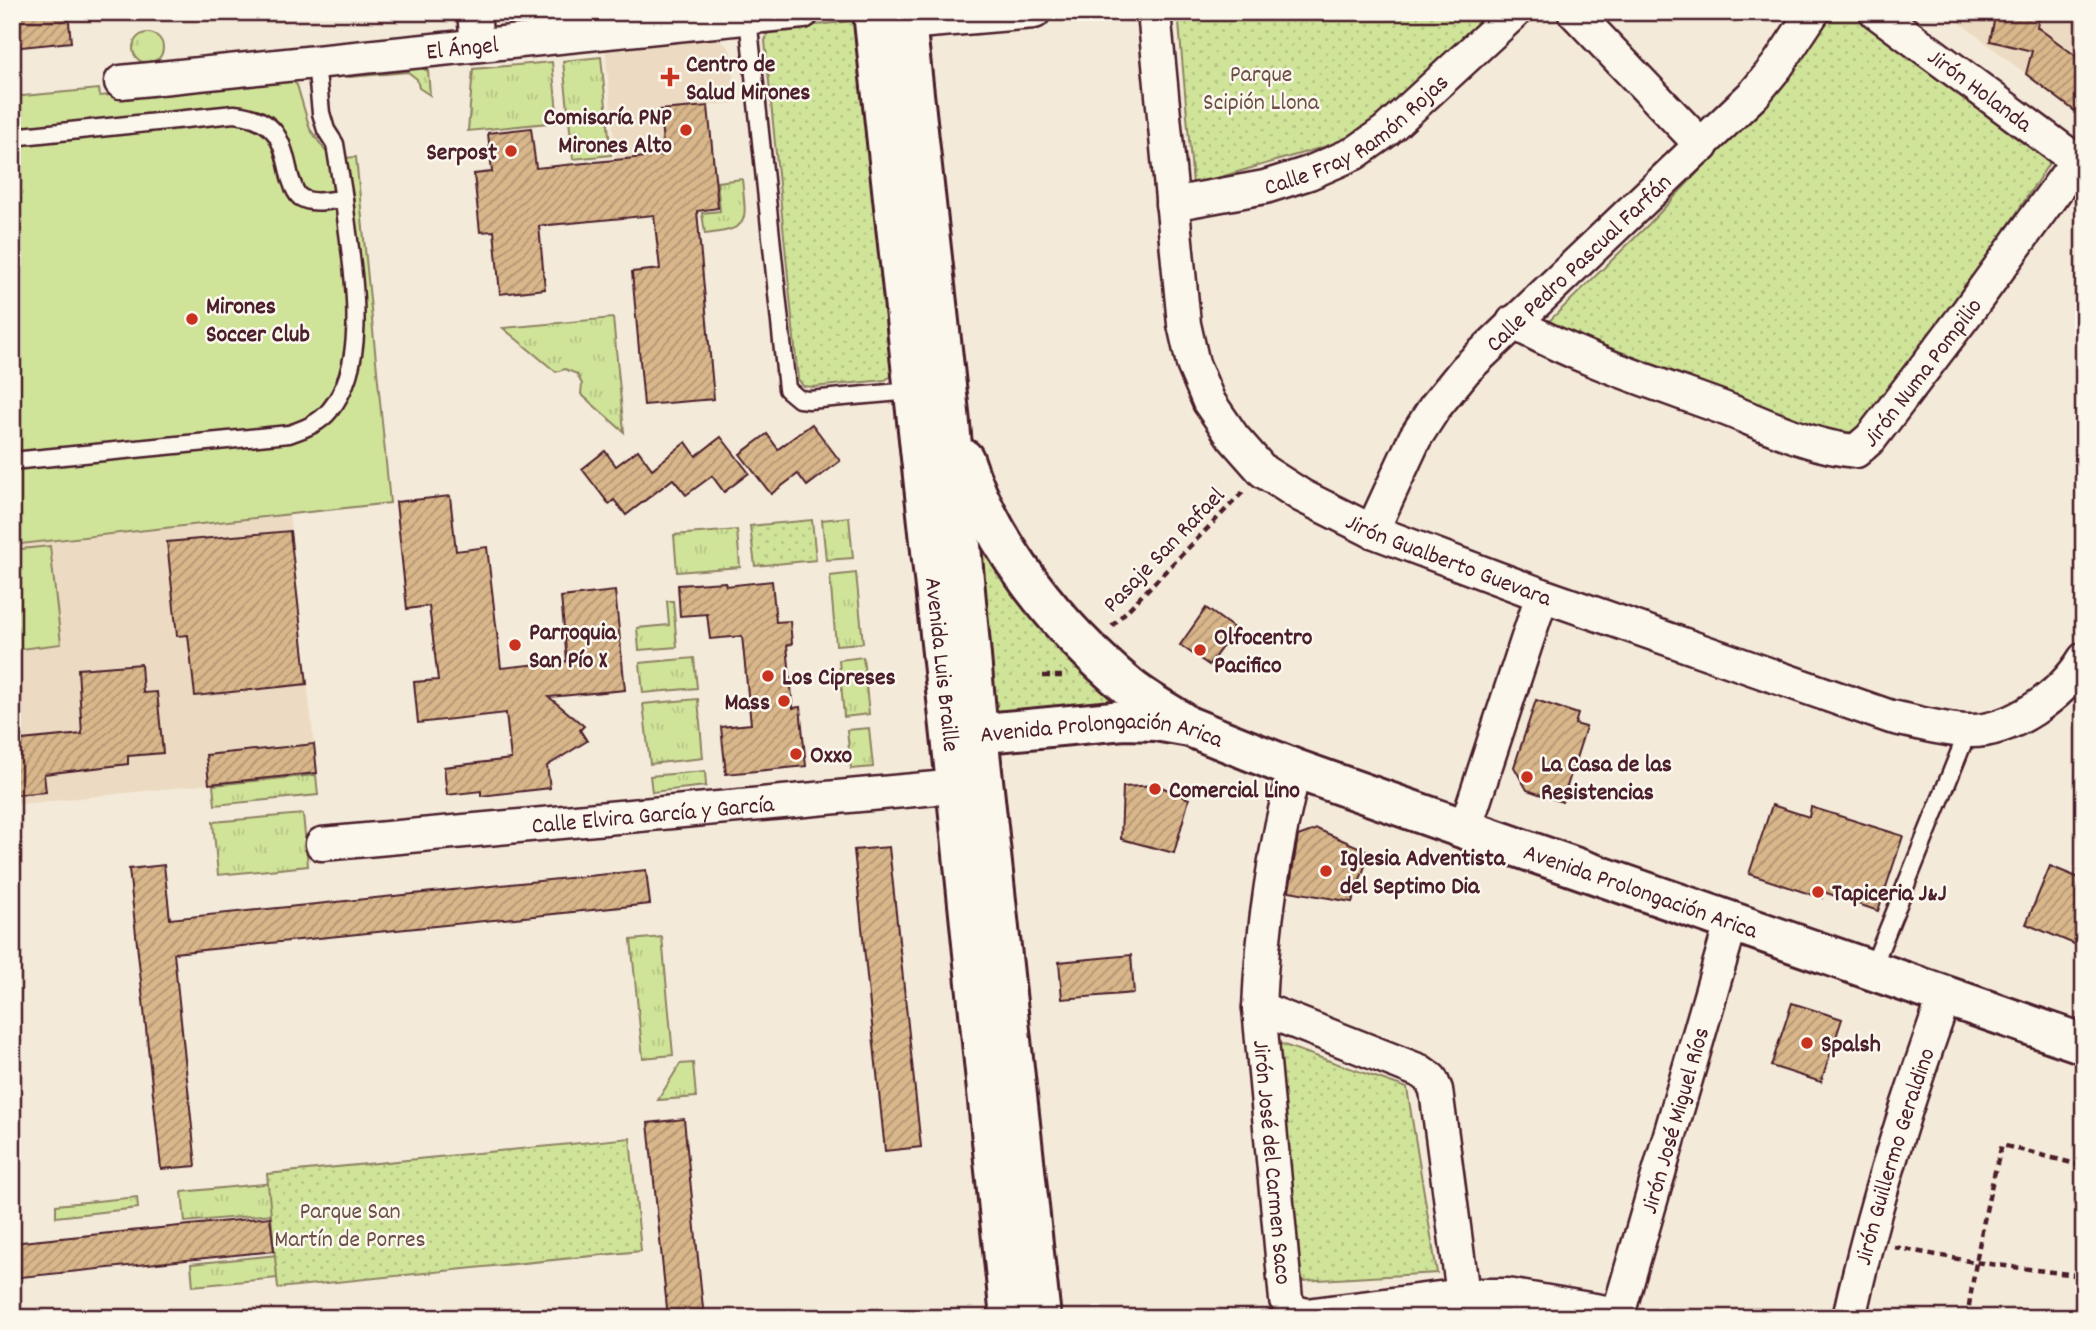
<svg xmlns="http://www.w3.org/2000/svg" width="2096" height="1330" font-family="Dekko,sans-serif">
  <defs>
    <pattern id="grass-tufts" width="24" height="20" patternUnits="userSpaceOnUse" patternTransform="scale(1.75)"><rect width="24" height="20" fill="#d0e499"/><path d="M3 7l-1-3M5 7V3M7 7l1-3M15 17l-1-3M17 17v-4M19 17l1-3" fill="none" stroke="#b4c384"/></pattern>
    <pattern id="park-dots" width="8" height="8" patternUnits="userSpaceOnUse" patternTransform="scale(1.75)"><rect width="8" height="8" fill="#d0e499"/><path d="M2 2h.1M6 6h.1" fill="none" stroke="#b4c384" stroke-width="1.8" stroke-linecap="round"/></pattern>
    <pattern id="building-hatch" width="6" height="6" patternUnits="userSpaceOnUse" patternTransform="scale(1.75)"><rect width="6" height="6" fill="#d9b78b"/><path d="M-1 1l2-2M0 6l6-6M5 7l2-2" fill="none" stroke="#b29472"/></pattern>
  </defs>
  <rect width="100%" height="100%" fill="#f4ead9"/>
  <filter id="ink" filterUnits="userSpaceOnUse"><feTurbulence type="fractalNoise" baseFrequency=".0143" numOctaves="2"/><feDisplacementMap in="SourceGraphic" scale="14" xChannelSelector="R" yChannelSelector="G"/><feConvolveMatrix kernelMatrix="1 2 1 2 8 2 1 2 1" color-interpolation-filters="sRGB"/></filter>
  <g filter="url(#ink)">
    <g fill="#ecdbc2">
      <path d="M1946 12H2084V118L2026 74Z"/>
      <path d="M713 38 721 40 731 51 736 103 660 110 664 155 616 160 605 49Z"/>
      <path d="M289 514 317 773 12 805V545Z"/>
    </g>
    <g fill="url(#grass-tufts)" stroke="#8d8262" stroke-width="2">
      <circle cx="148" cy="48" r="15"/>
      <path d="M601 57 611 155 573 159 563 61Z"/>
      <path d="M552 62 558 122 468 131 473 69Z"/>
      <path d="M418 66 428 71 430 95 419 88 417 79 408 72 350 77 355 72Z"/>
      <path d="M742 179C746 221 752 229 705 234L702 213 720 211 717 182Z"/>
      <path d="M613 318 624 432 581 394 582 384 577 374 565 369 556 372 503 328Z"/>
      <path d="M849 517 853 558 826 560 822 520Z"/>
      <path d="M737 530 740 567 677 572 674 535Z"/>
      <path d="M856 573 863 643 836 645 830 576Z"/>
      <path d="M667 601H673L677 647 639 650 637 628 669 625Z"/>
      <path d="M863 657 869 714 844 717 839 660Z"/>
      <path d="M694 658 697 688 643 693 640 663Z"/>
      <path d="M698 699 703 758 650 764 643 704Z"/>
      <path d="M869 728 873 767 851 769 847 730Z"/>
      <path d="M705 771 706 786 652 792 650 776Z"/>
      <path d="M316 775 318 795 215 805 213 785Z"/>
      <path d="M303 814 308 866 218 875 213 822Z"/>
      <path d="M662 937 673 1055 643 1058 631 940Z"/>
      <path d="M693 1063 696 1097 658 1100 680 1064Z"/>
      <path d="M373 1173 383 1268 193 1286 191 1264 277 1255 273 1214 185 1222 182 1192Z"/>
      <path d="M137 1197 138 1208 56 1217V1205Z"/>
    </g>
    <g fill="url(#park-dots)" stroke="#8d8262" stroke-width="2">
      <path d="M1178 12H1506L1361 136 1193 185Z"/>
      <path d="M1835 12H1857L2053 157 1960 300 1855 441 1791 420 1543 327 1649 224 1784 81Z"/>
      <path d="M851 21 858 23 893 375 885 380 813 387 803 386 798 379 765 41 767 34 773 30Z"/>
      <path d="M812 520 816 560 755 566 750 526Z"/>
      <path d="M977 549H984L1004 581 1044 633 1122 707 990 717Z"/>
      <path d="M1281 1044 1407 1088 1437 1273 1302 1281 1273 1048Z"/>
      <path d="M630 1138 641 1251 278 1288 267 1174Z"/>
    </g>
    <g fill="#d0e499" stroke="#8d8262" stroke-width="2">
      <path d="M289 78 297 85 310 129 331 159 356 157 390 503 12 545V97L99 89 100 96Z"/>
      <path d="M50 546 61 644 12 650V550Z"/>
    </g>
    <g fill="url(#building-hatch)" stroke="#4a1f2b" stroke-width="2">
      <path d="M53 12H68L71 42 12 48V17Z"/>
      <path d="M1996 12H2040L2037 27 2084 62V118L2026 74 2032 51 1990 41Z"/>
      <path d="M708 106 718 208 697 211 714 399 644 405 632 272 660 269 654 215 539 226 545 289 500 294 494 231 480 232 474 174 492 172 488 133 531 128 536 168 664 155 660 110Z"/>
      <path d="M812 424 840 461 807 486 798 474 771 494 740 454 767 434 778 449Z"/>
      <path d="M721 437 749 473 724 492 712 476 686 495 673 479 626 515 614 500 609 504 582 469 605 451 616 466 638 450 652 469 686 442 696 456Z"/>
      <path d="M450 496 456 551 487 547 501 668 567 661 561 597 615 591 625 690 549 697 584 726 580 730 587 741 547 766 550 788 481 796V791L447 795 444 767 511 759 506 713 418 723 414 682 438 680 429 606 407 609 396 502Z"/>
      <path d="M290 531 307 684 195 696 188 635 177 636 167 542Z"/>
      <path d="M772 581 776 622 790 621 792 644 787 645 793 708 800 707 806 766 726 774 721 727 751 724 742 636 710 639 707 614 680 616 678 585 725 582 726 586Z"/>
      <path d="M1206 608 1235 629 1209 665 1180 645Z"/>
      <path d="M141 664 143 693 157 692 163 753 128 756V764L44 774 46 792 12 795V741L82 734 78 669Z"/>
      <path d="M1536 700 1578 714 1575 724 1586 727 1562 802 1527 790 1514 767Z"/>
      <path d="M314 744 317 773 209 784 206 755Z"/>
      <path d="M1157 785 1189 799 1174 853 1121 839 1123 787Z"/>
      <path d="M1772 805 1809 817 1811 807 1903 836 1878 911 1824 892 1822 898 1749 874Z"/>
      <path d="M1317 829 1370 852 1352 902 1289 891 1298 836Z"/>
      <path d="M889 847 921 1147 885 1151 854 850Z"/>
      <path d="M164 865 170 919 646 870 650 904 174 953 196 1166 161 1169 129 869Z"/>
      <path d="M2050 866 2084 880V948L2026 924Z"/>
      <path d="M1131 955 1134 993 1062 999 1059 962Z"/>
      <path d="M1792 1003 1842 1019 1821 1082 1771 1066Z"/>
      <path d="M684 1119 704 1318H668L648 1123Z"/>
      <path d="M270 1217 274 1251 12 1278V1243Z"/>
    </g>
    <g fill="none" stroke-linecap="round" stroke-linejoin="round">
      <g stroke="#4a1f2b" stroke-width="21">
        <g id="lane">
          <path d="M748 18 787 389 799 399 809 400 912 391"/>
          <path d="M316 62 321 113 326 130 335 144 344 199"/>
          <path d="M12 137 234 114C277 118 282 140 290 177 292 183 295 193 300 197 312 205 331 200 344 199 350 262 373 358 330 410 320 423 304 429 289 434L12 461"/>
          <path d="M1872 969 1968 731"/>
        </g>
      </g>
      <g stroke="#4a1f2b" stroke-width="37">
        <g id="street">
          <path d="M474 12 477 45"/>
          <path d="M885 12 906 23 1034 12"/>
          <path id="s1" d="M1154 12 1184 324 1193 364 1209 402 1233 437 1263 471 1302 496 1372 531 1542 595 1891 717C1916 722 1942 730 1967 731 2011 733 2062 695 2084 659"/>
          <path d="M1574 12 1702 146"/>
          <path id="s2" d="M1876 12 2084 166"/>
          <path id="s3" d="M121 82 803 12"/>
          <path id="s4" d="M1172 204 1265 187 1309 173 1355 153 1386 131 1515 12"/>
          <path id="s5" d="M1513 322C1579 359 1652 382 1723 408 1765 424 1810 447 1856 451L1871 438 1968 311 2077 161"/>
          <path id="s6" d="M1372 531 1415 438 1435 407 1465 370 1754 94 1777 66 1813 12"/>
          <path id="s7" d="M1295 769C1275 843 1262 931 1259 1008L1286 1300 1293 1311 1306 1315 1463 1295H1507L1618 1314"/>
          <path d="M1465 829 1542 595"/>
          <path id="s8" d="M322 844 980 784"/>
          <path d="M1259 1008 1420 1071 1431 1079 1436 1090 1463 1295"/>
          <path id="s9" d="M1617 1318 1732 920"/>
          <path id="s10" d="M1849 1318C1873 1207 1907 1102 1945 996"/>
        </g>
      </g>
      <g stroke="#4a1f2b" stroke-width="44">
        <g id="secondary">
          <path id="s11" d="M873 12 951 736 1010 1318"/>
          <path d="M905 12 949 413 978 734 1041 1318"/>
          <path d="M964 459C993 548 1057 627 1129 687 1145 700 1165 711 1182 722"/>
          <path id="s12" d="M953 736 1124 720 1156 721 1190 727 1295 769 1465 829 2084 1044"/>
        </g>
      </g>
      <g stroke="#4a1f2b" stroke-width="4.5" stroke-dasharray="7 5" stroke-linecap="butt">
        <path d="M1112 626 1243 492"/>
        <path d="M1043 676H1062L1066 672"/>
        <path d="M1894 1247 1974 1262 2084 1276"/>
        <path d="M1967 1318C1976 1260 1986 1202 2002 1145L2084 1166"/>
      </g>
      <use href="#lane" stroke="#fbf7ec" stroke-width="16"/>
      <use href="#street" stroke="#fbf7ec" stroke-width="32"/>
      <use href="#secondary" stroke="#fbf7ec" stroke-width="38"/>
    </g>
  </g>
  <g fill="#c8321e" stroke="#fbf7ec" stroke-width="2.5">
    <path d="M666.5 66.5h7v7h7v7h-7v7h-7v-7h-7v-7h7z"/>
    <circle cx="686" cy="130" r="7"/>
    <circle cx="511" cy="151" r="7"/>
    <circle cx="192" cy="319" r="7"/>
    <circle cx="515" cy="645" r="7"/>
    <circle cx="1200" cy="650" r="7"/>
    <circle cx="768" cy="676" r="7"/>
    <circle cx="784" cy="701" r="7"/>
    <circle cx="796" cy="754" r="7"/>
    <circle cx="1527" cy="777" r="7"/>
    <circle cx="1155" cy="789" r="7"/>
    <circle cx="1326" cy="871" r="7"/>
    <circle cx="1818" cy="892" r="7"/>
    <circle cx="1807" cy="1043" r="7"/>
  </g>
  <g text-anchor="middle" stroke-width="5" stroke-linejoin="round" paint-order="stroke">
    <g font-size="24" fill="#4a1f2b" stroke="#fbf7ec">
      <text dy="8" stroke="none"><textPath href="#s3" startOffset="343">El Ángel</textPath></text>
      <text dy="8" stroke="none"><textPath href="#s2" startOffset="130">Jirón Holanda</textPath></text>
      <text dy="8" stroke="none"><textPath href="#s4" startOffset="201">Calle Fray Ramón Rojas</textPath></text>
      <text dy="8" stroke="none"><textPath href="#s6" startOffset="343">Calle Pedro Pascual Farfán</textPath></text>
      <text dy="8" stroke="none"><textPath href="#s5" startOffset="471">Jirón Numa Pompilio</textPath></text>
      <text transform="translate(1163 549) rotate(-46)" y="8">Pasaje San Rafael</text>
      <text dy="8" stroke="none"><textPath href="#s1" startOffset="690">Jirón Gualberto Guevara</textPath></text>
      <text dy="8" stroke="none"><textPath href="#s11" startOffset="656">Avenida Luis Braille</textPath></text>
      <text dy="8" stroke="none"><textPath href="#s12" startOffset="150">Avenida Prolongación Arica</textPath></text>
      <text dy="8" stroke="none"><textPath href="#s8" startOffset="332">Calle Elvira García y García</textPath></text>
      <text dy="8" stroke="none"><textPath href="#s12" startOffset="718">Avenida Prolongación Arica</textPath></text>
      <text dy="8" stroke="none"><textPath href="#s9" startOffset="206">Jirón José Miguel Ríos</textPath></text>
      <text dy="8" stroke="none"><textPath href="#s10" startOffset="168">Jirón Guillermo Geraldino</textPath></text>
      <text dy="8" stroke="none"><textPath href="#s7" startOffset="397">Jirón José del Carmen Saco</textPath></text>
    </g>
    <g font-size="24" font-weight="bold" fill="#4a1f2b" stroke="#fbf7ec" text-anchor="start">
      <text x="686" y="71">Centro de<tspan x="686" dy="28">Salud Mirones</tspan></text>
      <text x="672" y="124" text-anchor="end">Comisaría PNP<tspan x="672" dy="28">Mirones Alto</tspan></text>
      <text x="497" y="159" text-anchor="end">Serpost</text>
      <text x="206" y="313">Mirones<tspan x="206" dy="28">Soccer Club</tspan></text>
      <text x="529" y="639">Parroquia<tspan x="529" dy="28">San Pío X</tspan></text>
      <text x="1214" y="644">Olfocentro<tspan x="1214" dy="28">Pacifico</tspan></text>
      <text x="782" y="684">Los Cipreses</text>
      <text x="770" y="709" text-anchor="end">Mass</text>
      <text x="810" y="762">Oxxo</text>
      <text x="1541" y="771">La Casa de las<tspan x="1541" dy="28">Resistencias</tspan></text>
      <text x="1169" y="797">Comercial Lino</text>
      <text x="1340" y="865">Iglesia Adventista<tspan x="1340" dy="28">del Septimo Dia</tspan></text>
      <text x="1832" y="900">Tapiceria J&amp;J</text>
      <text x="1821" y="1051">Spalsh</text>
    </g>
    <g font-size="24" fill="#6c5046" stroke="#fbf7ec">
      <text x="1261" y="81">Parque<tspan x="1261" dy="28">Scipión Llona</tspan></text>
      <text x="350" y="1218">Parque San<tspan x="350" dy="28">Martín de Porres</tspan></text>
    </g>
  </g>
  <rect width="2096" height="1330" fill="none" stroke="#fbf7ec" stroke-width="42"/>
  <rect x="21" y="21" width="2054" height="1288" fill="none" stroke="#4a1f2b" stroke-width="2.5" filter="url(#ink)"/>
</svg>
